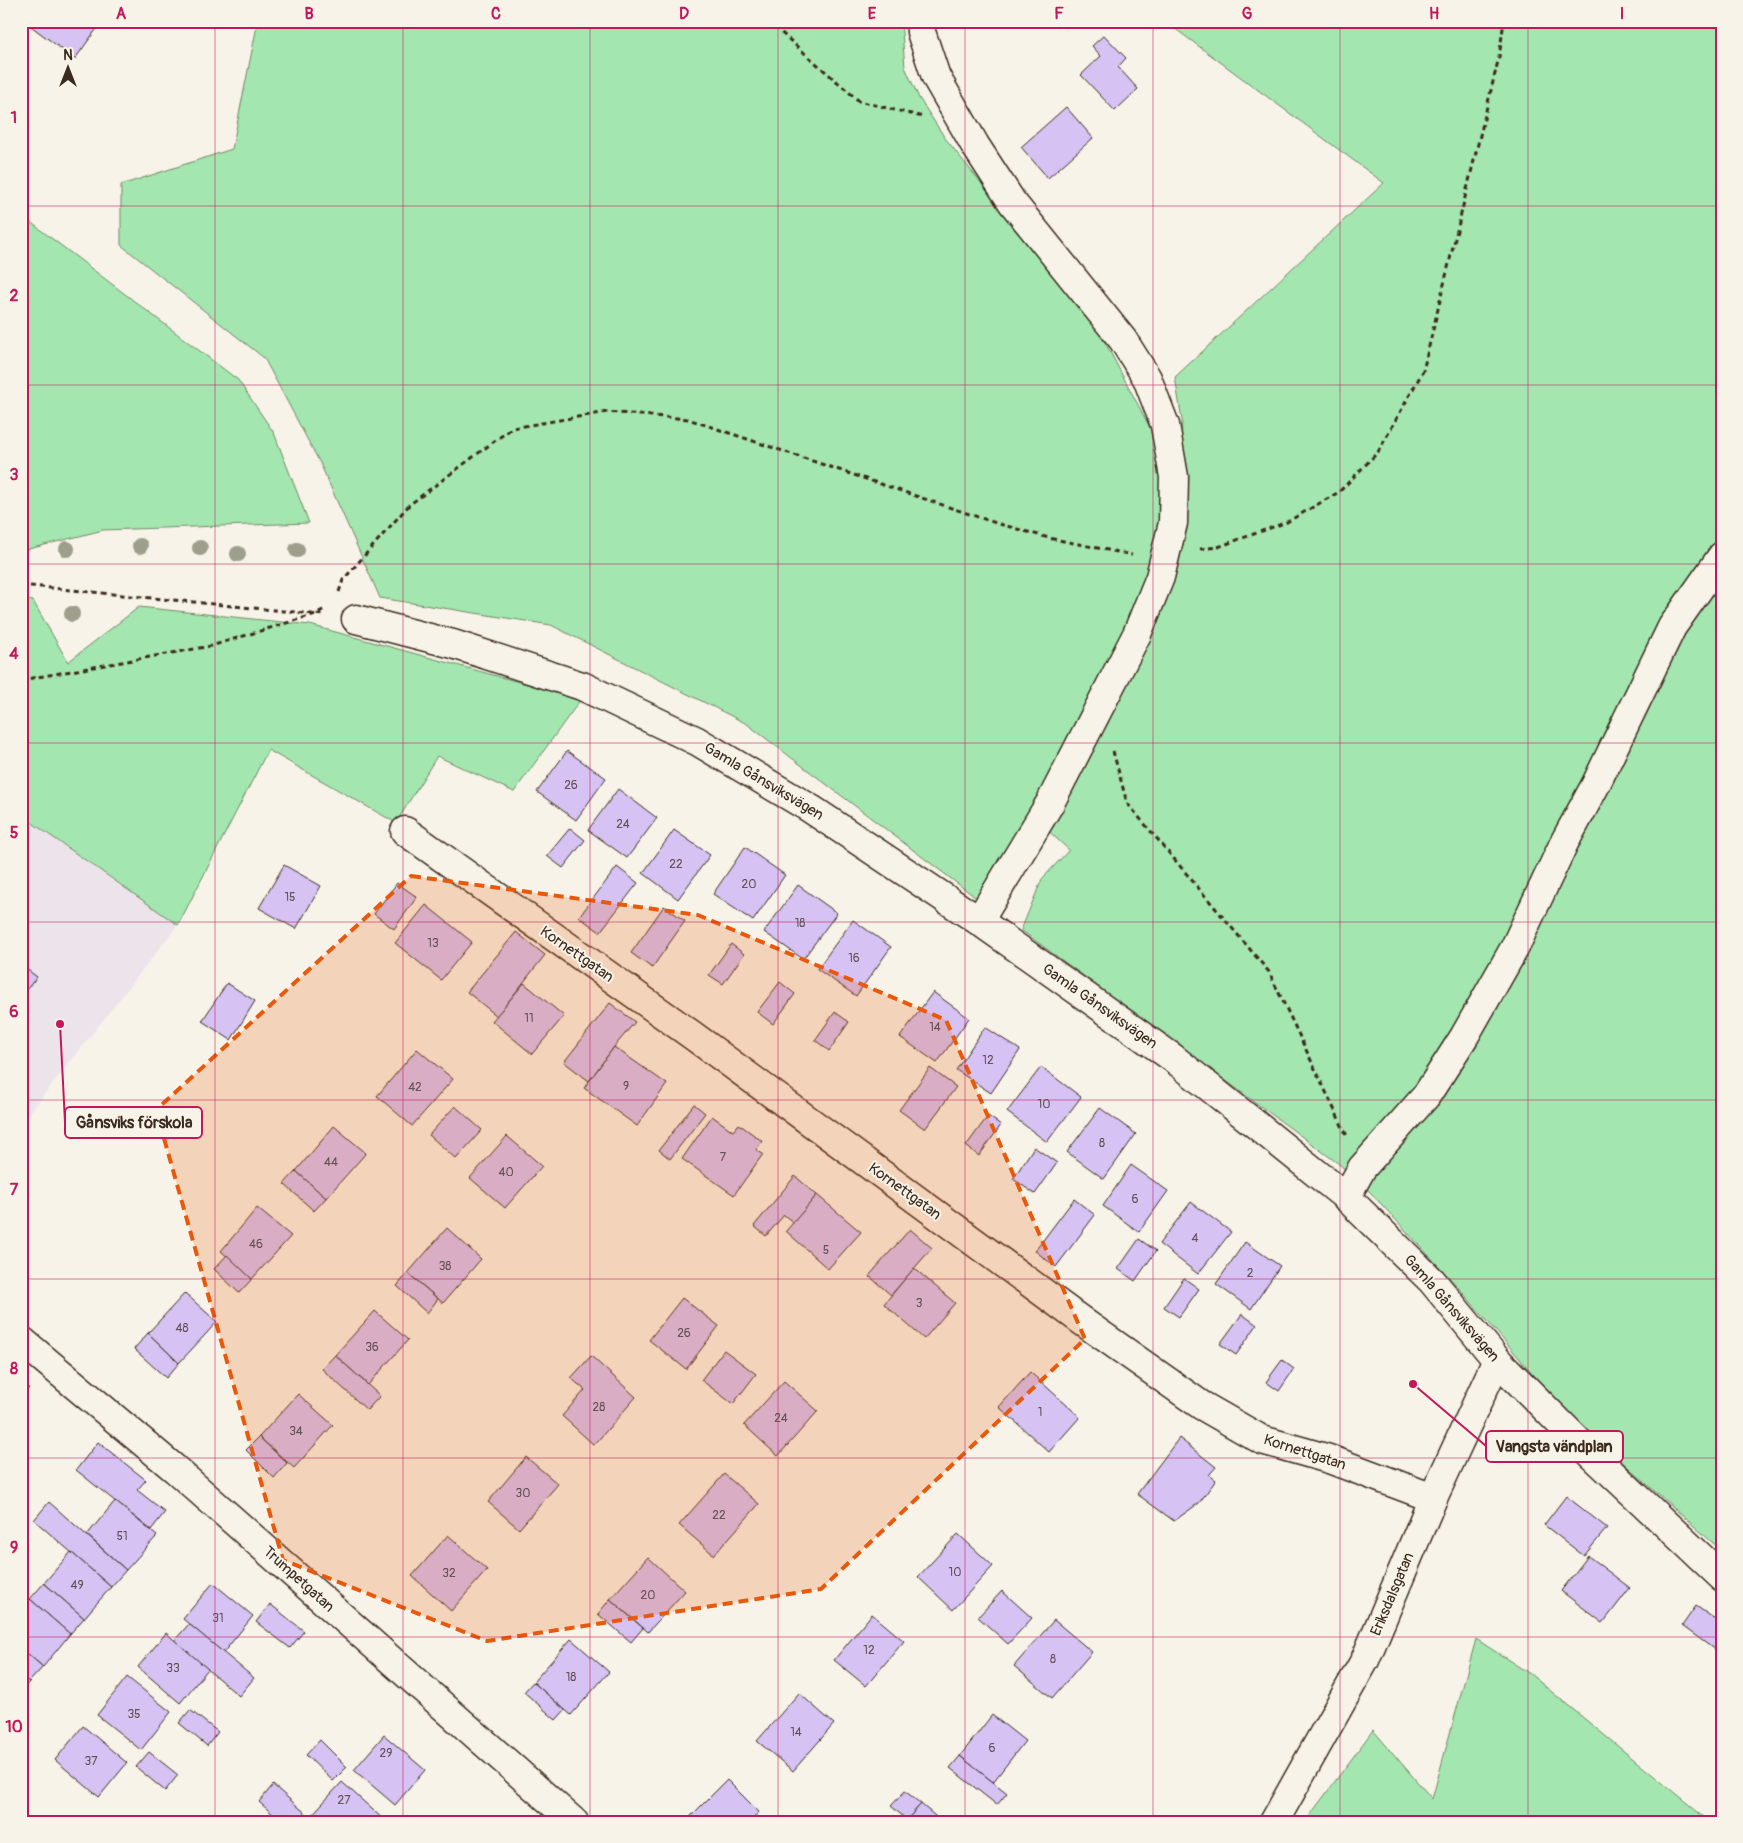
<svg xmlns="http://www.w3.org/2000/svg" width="1743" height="1843" font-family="Pangolin,sans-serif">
  <rect width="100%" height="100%" fill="#f7f3e8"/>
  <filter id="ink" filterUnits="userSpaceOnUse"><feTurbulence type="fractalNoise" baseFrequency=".02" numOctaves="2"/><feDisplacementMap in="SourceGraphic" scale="10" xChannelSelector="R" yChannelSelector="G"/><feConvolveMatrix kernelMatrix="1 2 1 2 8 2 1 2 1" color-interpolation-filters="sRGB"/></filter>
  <g filter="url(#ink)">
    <path fill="#ede4eb" d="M21 815 178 925 21 1124Z"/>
    <g fill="#a4e6af" stroke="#708866">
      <path d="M249 21H901L905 67 919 98 945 138 1098 329 1156 439 1166 495 1139 601 1098 699 983 903 747 724 551 625 380 598 320 463 264 358 121 245V185L232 149 257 26Z"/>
      <path d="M1722 21V1551L1564 1410 1457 1286 1370 1192 1339 1164 1021 930 1042 879 1069 850 1043 826 1179 521 1182 420 1175 377 1384 183 1166 22Z"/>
      <path d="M21 215 238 380 274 433 309 523 103 530 21 551Z"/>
      <path d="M21 599 33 601 68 662 139 607 310 625 581 699 514 792 437 756 396 823 268 750 178 925 21 815Z"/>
      <path d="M1476 1639 1530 1674 1710 1822H1305L1373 1730 1432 1799Z"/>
    </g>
    <g fill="#d6c2f3" stroke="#3b2a1e">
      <path d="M24 21H90L98 27 75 59Z"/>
      <path d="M1104 35 1126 58 1118 67 1138 89 1115 111 1081 75 1101 56 1092 46Z"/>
      <path d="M1066 107 1093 138 1048 178 1021 147Z"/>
      <path d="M567 751 606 778 576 820 537 792Z"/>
      <path d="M618 789 657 818 627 858 588 830Z"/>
      <path d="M570 828 585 840 563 868 547 856Z"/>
      <path d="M674 830 710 855 678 899 643 873Z"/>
      <path d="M745 847 785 875 753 921 713 894Z"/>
      <path d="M284 865 321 886 296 929 259 908Z"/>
      <path d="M617 867 638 883 600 932 579 917Z"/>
      <path d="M397 883 417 897 394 929 374 914Z"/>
      <path d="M798 885 837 913 803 959 764 932Z"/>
      <path d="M426 905 472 942 441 980 395 943Z"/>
      <path d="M664 906 685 921 652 968 631 953Z"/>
      <path d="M853 920 891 947 856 996 817 969Z"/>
      <path d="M516 932 545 955 497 1016 467 992Z"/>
      <path d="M731 944 744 954 723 984 709 975Z"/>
      <path d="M21 965 37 977 21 996Z"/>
      <path d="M780 982 795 994 773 1024 757 1012Z"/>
      <path d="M227 983 255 1001 231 1040 202 1021Z"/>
      <path d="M524 983 564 1016 532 1054 492 1021Z"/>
      <path d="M933 992 969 1018 937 1063 900 1037Z"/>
      <path d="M610 1003 635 1022 614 1047 589 1081 564 1062Z"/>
      <path d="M835 1012 849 1022 829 1051 815 1040Z"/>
      <path d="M985 1027 1020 1050 991 1093 956 1070Z"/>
      <path d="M614 1047 667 1084 637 1126 584 1088Z"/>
      <path d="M417 1049 453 1079 412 1126 377 1096Z"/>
      <path d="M1041 1067 1081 1097 1047 1142 1007 1112Z"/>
      <path d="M930 1068 956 1087 925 1129 899 1110Z"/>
      <path d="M694 1104 705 1113 670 1159 659 1150Z"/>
      <path d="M455 1106 482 1130 456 1159 429 1135Z"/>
      <path d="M1100 1108 1136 1134 1104 1179 1067 1152Z"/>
      <path d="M712 1116 733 1131 739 1124 762 1141 756 1150 763 1154 734 1195 682 1159Z"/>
      <path d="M988 1116 1001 1125 979 1156 966 1146Z"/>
      <path d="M334 1126 366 1153 326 1198 296 1171Z"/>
      <path d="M507 1136 542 1166 505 1208 470 1178Z"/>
      <path d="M1034 1147 1057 1163 1035 1194 1013 1179Z"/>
      <path d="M1131 1165 1168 1191 1139 1232 1103 1206Z"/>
      <path d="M296 1171 326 1198 314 1211 284 1184Z"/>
      <path d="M795 1176 817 1195 794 1223 784 1215 766 1236 754 1226Z"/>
      <path d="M817 1195 861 1232 828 1269 786 1231Z"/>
      <path d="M1074 1199 1095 1215 1056 1267 1035 1251Z"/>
      <path d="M1191 1202 1231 1232 1198 1274 1159 1244Z"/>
      <path d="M257 1208 291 1236 252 1279 221 1251Z"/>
      <path d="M447 1228 481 1259 443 1303 408 1273Z"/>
      <path d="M910 1229 932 1248 891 1295 869 1276Z"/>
      <path d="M1139 1239 1156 1251 1135 1281 1118 1269Z"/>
      <path d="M1245 1242 1280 1266 1251 1309 1216 1284Z"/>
      <path d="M227 1255 252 1279 239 1293 214 1269Z"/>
      <path d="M914 1268 955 1303 924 1339 884 1304Z"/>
      <path d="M408 1273 438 1299 427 1313 397 1286Z"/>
      <path d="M1184 1278 1199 1289 1179 1317 1164 1307Z"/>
      <path d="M185 1293 217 1322 179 1363 148 1333Z"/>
      <path d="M682 1298 719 1326 686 1369 649 1340Z"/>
      <path d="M375 1311 408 1340 368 1385 335 1355Z"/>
      <path d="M1242 1314 1257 1325 1236 1355 1220 1344Z"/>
      <path d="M148 1333 179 1363 166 1378 134 1349Z"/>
      <path d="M724 1350 756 1374 733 1404 701 1380Z"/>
      <path d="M335 1355 380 1396 367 1410 322 1369Z"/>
      <path d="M591 1356 636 1397 594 1445 562 1416 585 1390 571 1378Z"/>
      <path d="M1282 1360 1294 1369 1279 1391 1266 1382Z"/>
      <path d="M1030 1372 1080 1417 1049 1452 999 1407Z"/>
      <path d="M784 1381 818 1411 778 1456 744 1425Z"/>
      <path d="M21 1382 29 1388 21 1398Z"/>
      <path d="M298 1394 333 1425 294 1468 259 1437Z"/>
      <path d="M259 1437 287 1463 274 1478 246 1450Z"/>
      <path d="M1179 1438 1216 1467 1209 1475 1216 1480 1199 1503 1174 1521 1137 1494Z"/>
      <path d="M98 1442 146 1480 137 1490 165 1512 151 1530 76 1470Z"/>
      <path d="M526 1457 558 1484 519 1529 488 1502Z"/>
      <path d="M724 1474 759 1504 714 1555 679 1525Z"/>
      <path d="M1566 1496 1607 1528 1584 1556 1544 1525Z"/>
      <path d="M115 1501 157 1536 126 1570 87 1535Z"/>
      <path d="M49 1502 126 1570 111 1587 34 1520Z"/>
      <path d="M958 1534 993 1566 953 1610 918 1577Z"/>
      <path d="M448 1535 487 1570 451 1611 412 1576Z"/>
      <path d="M71 1552 111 1587 84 1618 44 1583Z"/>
      <path d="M1588 1556 1630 1588 1603 1623 1561 1591Z"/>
      <path d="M648 1557 685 1591 648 1632 610 1599Z"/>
      <path d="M44 1583 84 1618 70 1634 30 1599Z"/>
      <path d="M213 1583 253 1616 223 1653 183 1619Z"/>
      <path d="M1002 1591 1032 1618 1008 1644 978 1617Z"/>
      <path d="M30 1599 70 1634 43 1667 21 1648V1608Z"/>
      <path d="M610 1599 643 1628 631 1642 598 1614Z"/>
      <path d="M270 1604 304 1631 290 1648 256 1622Z"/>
      <path d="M1696 1606 1722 1624V1655L1682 1626Z"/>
      <path d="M872 1614 904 1641 866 1686 834 1660Z"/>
      <path d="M1054 1620 1092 1652 1052 1698 1014 1666Z"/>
      <path d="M189 1624 254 1678 239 1696 174 1641Z"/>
      <path d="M166 1633 208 1669 180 1703 138 1667Z"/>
      <path d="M571 1639 609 1672 571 1715 533 1682Z"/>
      <path d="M21 1648 43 1667 29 1682 21 1675Z"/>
      <path d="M21 1675 29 1682 21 1692Z"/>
      <path d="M127 1677 171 1712 141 1750 97 1715Z"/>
      <path d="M533 1682 565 1710 556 1720 524 1692Z"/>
      <path d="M799 1693 834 1724 793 1771 757 1741Z"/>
      <path d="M190 1710 218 1732 207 1746 179 1723Z"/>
      <path d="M992 1715 1025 1741 993 1782 960 1756Z"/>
      <path d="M83 1726 127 1763 99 1797 55 1760Z"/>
      <path d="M384 1735 425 1770 395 1805 354 1770Z"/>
      <path d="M320 1740 347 1767 333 1781 306 1755Z"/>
      <path d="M149 1752 178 1775 165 1791 136 1767Z"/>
      <path d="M960 1756 1007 1793 997 1805 950 1768Z"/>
      <path d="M727 1780 759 1812 750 1822H690L688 1819Z"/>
      <path d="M342 1782 384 1820 383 1822H316L310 1817Z"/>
      <path d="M273 1785 310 1817 316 1822H282L259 1802Z"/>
      <path d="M905 1791 921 1804 907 1820 891 1806Z"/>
      <path d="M921 1804 942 1822H905Z"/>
    </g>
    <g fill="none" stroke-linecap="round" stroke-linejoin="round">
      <g stroke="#3b2a1e" stroke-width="31">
        <g id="minor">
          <path d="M920 21 921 32 936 77 975 145 1012 202 1123 340 1147 378 1165 425 1174 477 1173 523 1166 552 1160 577 1137 634 1050 803 979 921"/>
          <path d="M356 619 453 644 582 686 697 741 811 809 979 921 1173 1058 1346 1197 1432 1281 1497 1360 1587 1450 1722 1577"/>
          <path d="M405 831 692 1035 1086 1324 1201 1405 1262 1440 1329 1459 1433 1498"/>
          <path d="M1346 1197 1362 1168 1426 1096 1464 1037 1514 949 1564 843 1595 786 1672 627 1722 556"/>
          <path d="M21 1340 175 1469 574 1822"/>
          <path d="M1274 1822 1365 1660 1433 1498 1497 1360"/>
        </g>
      </g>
      <g stroke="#3b2a1e" stroke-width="3" stroke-dasharray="5 4" stroke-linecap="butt">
        <path d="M768 21 859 101 923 117"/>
        <path d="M1200 549 1218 547 1287 522 1339 492 1378 452 1423 371 1499 57 1504 21"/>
        <path d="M21 585 324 615"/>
        <path d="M339 592 343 580 409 505 512 428 607 412 688 419 996 523 1049 538 1132 555"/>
        <path d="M21 680 211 646 316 614 326 608"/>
        <path d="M1113 751 1127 803 1269 972 1347 1136"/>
      </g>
      <use href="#minor" stroke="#f7f3e8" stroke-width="28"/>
    </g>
    <g fill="#9e9e8d">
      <circle cx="140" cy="546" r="8"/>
      <circle cx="200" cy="548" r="8"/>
      <circle cx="67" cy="549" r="8"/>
      <circle cx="297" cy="550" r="8"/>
      <circle cx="238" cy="554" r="8"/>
      <circle cx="72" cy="614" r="8"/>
    </g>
  </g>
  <path fill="#e8590c" fill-opacity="0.2" stroke="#e8590c" stroke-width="4" stroke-dasharray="10 6" stroke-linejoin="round" d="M411 876 698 915 946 1020 1085 1339 821 1589 487 1641 283 1560 156 1110Z"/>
  <path fill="none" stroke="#c2185b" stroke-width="1" stroke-opacity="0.55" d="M215 21V1822M403 21V1822M590 21V1822M778 21V1822M965 21V1822M1153 21V1822M1340 21V1822M1528 21V1822M21 206H1722M21 385H1722M21 564H1722M21 743H1722M21 922H1722M21 1100H1722M21 1279H1722M21 1458H1722M21 1637H1722"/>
  <g text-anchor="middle" stroke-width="4" stroke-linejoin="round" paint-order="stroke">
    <g font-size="12" fill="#625053">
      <text x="571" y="789">26</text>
      <text x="623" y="828">24</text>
      <text x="676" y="868">22</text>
      <text x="749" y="888">20</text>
      <text x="290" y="901">15</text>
      <text x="800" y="927">18</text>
      <text x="433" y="947">13</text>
      <text x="854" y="962">16</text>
      <text x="529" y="1022">11</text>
      <text x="935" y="1031">14</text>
      <text x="988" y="1064">12</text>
      <text x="626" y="1090">9</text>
      <text x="415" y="1091">42</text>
      <text x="1044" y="1108">10</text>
      <text x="1102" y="1147">8</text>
      <text x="723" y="1161">7</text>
      <text x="331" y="1166">44</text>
      <text x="506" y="1176">40</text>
      <text x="1135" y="1203">6</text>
      <text x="1195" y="1242">4</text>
      <text x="256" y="1248">46</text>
      <text x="826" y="1254">5</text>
      <text x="445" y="1270">38</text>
      <text x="1250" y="1277">2</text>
      <text x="919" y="1307">3</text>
      <text x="182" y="1332">48</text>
      <text x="684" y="1337">26</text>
      <text x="372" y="1351">36</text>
      <text x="599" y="1411">28</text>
      <text x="1040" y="1416">1</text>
      <text x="781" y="1422">24</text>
      <text x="296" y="1435">34</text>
      <text x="523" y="1497">30</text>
      <text x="719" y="1519">22</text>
      <text x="122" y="1540">51</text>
      <text x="955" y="1576">10</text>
      <text x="449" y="1577">32</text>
      <text x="77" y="1589">49</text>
      <text x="648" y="1599">20</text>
      <text x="218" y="1622">31</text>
      <text x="869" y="1654">12</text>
      <text x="1053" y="1663">8</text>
      <text x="173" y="1672">33</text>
      <text x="571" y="1681">18</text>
      <text x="134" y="1718">35</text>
      <text x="796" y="1736">14</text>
      <text x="992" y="1752">6</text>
      <text x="386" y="1757">29</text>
      <text x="91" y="1765">37</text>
      <text x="344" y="1804">27</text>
    </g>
    <g font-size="15" fill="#3b2a1e" stroke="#f7f3e8">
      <text transform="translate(764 781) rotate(31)" y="5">Gamla Gånsviksvägen</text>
      <text transform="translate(577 954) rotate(35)" y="5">Kornettgatan</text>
      <text transform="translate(1100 1006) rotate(35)" y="5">Gamla Gånsviksvägen</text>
      <text transform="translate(905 1191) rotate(36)" y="5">Kornettgatan</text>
      <text transform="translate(1452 1308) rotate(49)" y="5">Gamla Gånsviksvägen</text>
      <text transform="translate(1305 1452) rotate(18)" y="5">Kornettgatan</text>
      <text transform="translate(299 1579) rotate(42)" y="5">Trumpetgatan</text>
      <text transform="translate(1392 1594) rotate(-67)" y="5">Eriksdalsgatan</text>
    </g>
  </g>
  <path fill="none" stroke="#c2185b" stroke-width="2" d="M60 1024L65 1122M1413 1384L1486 1446"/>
  <g fill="#c2185b" stroke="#f7f3e8" stroke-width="2">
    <circle cx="60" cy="1024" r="5"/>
    <circle cx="1413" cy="1384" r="5"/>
  </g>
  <g fill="#f7f3e8" stroke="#c2185b" stroke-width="2">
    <rect x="65" y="1107" width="137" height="31" rx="5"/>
    <rect x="1486" y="1431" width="137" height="31" rx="5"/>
  </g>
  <g font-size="16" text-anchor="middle" font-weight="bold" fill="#3b2a1e">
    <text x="134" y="1128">Gånsviks förskola</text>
    <text x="1554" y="1452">Vangsta vändplan</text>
  </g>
  <rect width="1743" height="1843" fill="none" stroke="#f7f3e8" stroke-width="55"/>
  <g transform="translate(68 68)" stroke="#f7f3e8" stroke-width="4" paint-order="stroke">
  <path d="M0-4L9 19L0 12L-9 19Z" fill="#3b2a1e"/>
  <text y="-8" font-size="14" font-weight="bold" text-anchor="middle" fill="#3b2a1e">N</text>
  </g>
  <rect x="28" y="28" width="1688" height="1788" fill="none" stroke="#c2185b" stroke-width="2"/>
  <g font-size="16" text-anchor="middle" font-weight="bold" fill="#c2185b">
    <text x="121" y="19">A</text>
    <text x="309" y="19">B</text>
    <text x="496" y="19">C</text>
    <text x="684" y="19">D</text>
    <text x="872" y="19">E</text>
    <text x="1059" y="19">F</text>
    <text x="1247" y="19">G</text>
    <text x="1434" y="19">H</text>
    <text x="1622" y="19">I</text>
    <text x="14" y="123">1</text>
    <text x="14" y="301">2</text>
    <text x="14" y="480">3</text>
    <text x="14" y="659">4</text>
    <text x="14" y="838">5</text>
    <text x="14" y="1017">6</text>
    <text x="14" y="1195">7</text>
    <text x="14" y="1374">8</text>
    <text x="14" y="1553">9</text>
    <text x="14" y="1732">10</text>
  </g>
</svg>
